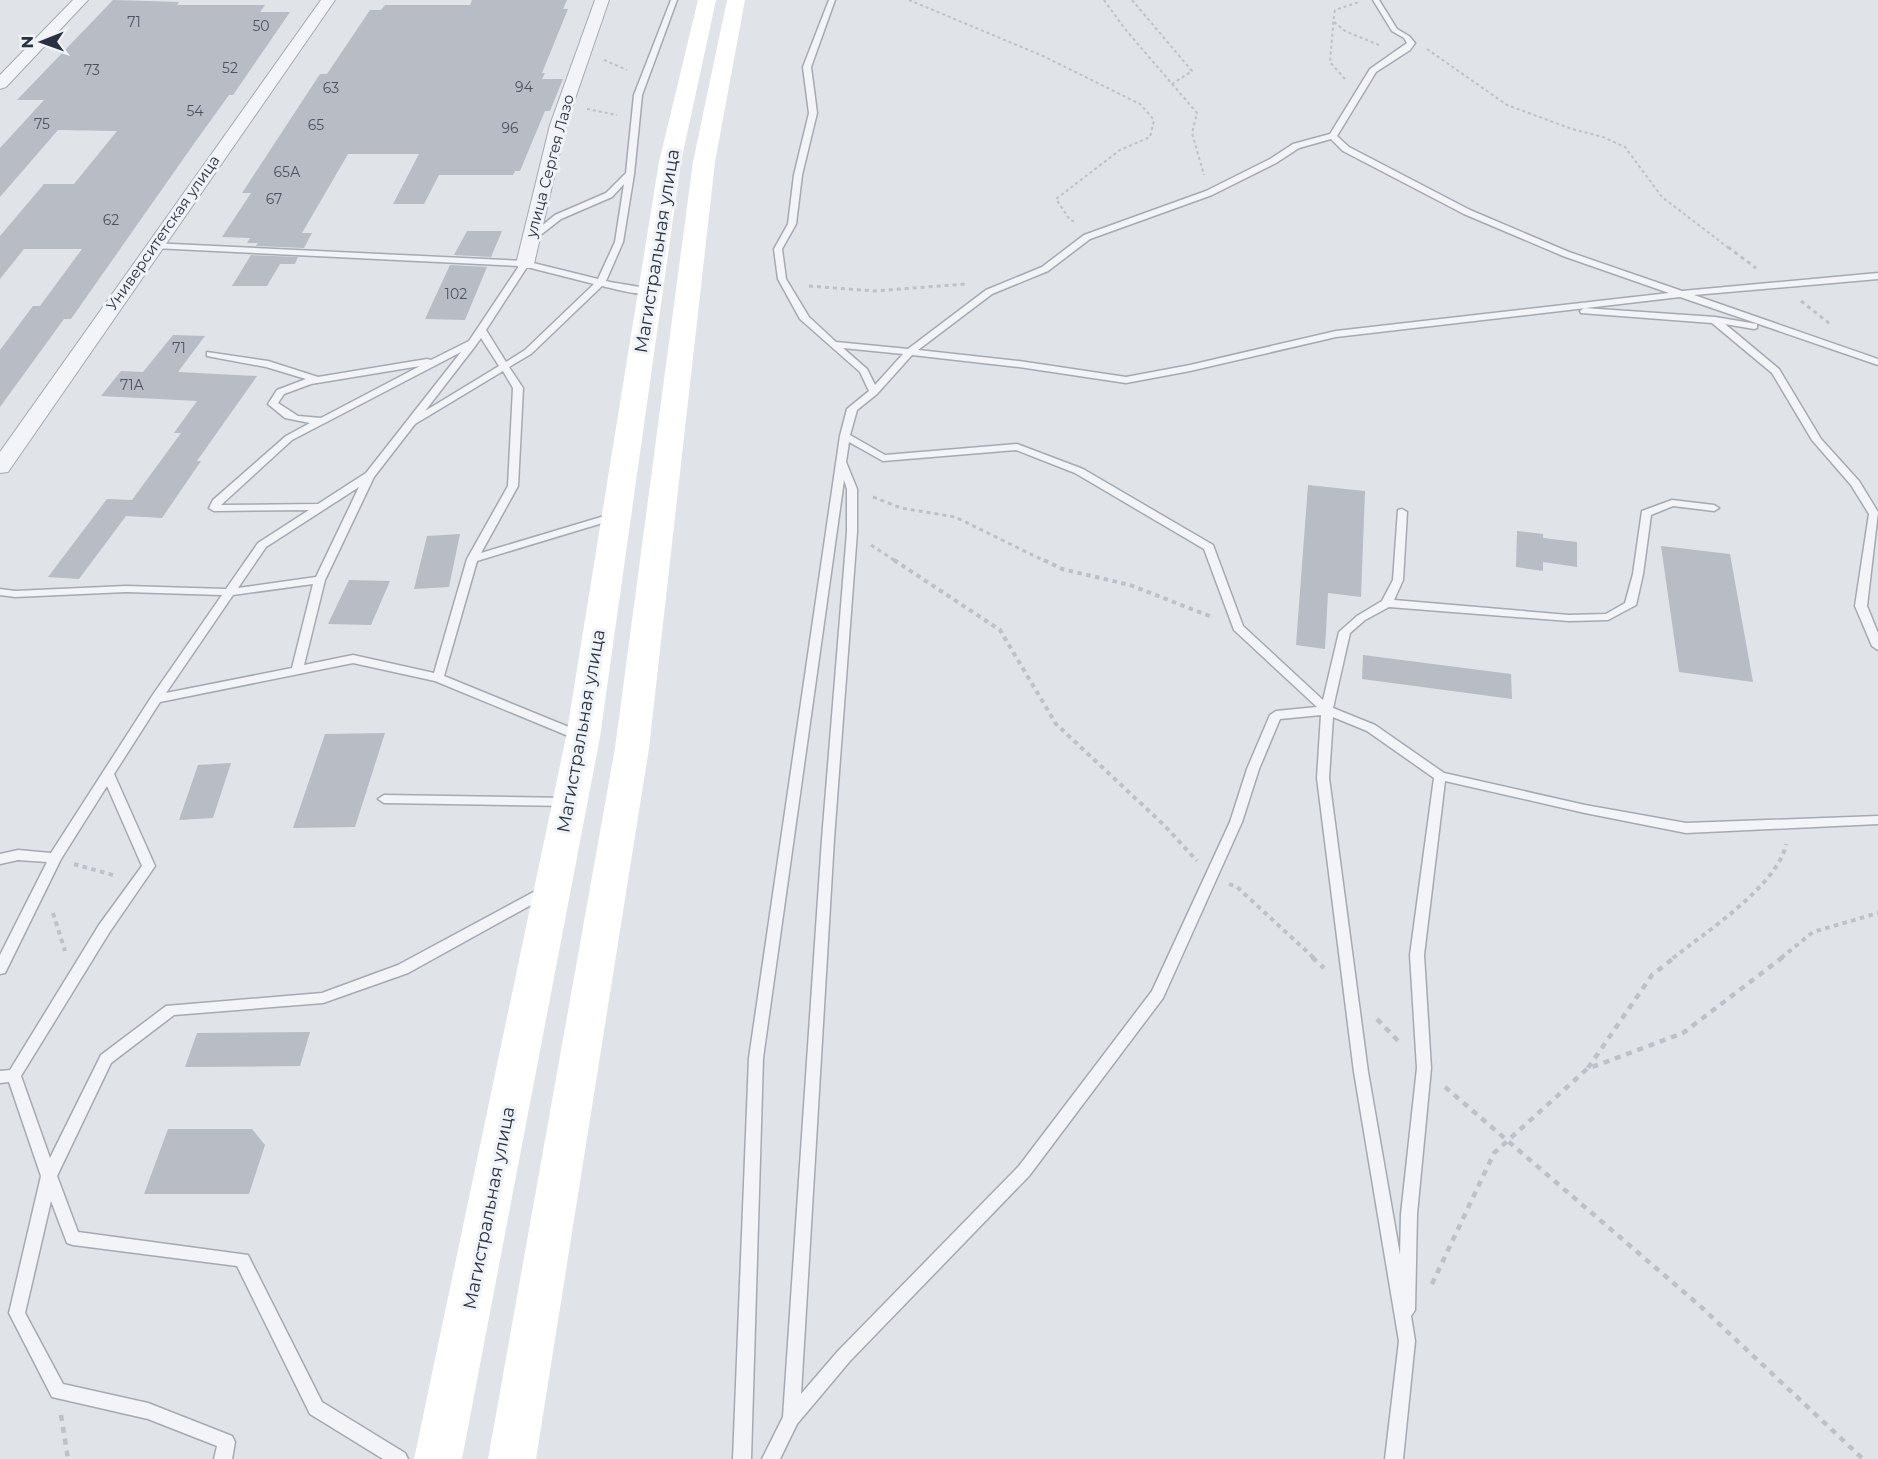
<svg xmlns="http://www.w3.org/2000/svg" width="1878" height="1459" font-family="Montserrat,sans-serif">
  <rect width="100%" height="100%" fill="#e0e3e8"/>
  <g fill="#b7bcc5">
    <path d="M113 0 179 2 177 5H265L260 12H290L233 95H229L193 145 71 319H64L0 407V350L33 306H40L82 249H24L0 279V236L44 184H74L117 131 58 130 0 197V148L44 100H17Z"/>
    <path d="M472 0H567L563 9H568L542 73H545L542 79H563L550 111H545L520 171H515L513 175H439L424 204H393L419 154H348L302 233H312L304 248 256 246 258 243H247L250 238 222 237 251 193H242L320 74H327L370 10H381L385 5H470Z"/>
    <path d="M467 231H502L491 257 454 255Z"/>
    <path d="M251 255 298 257 295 264H280L267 286H232Z"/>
    <path d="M450 265 487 267 465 320 425 319Z"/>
    <path d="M173 335 205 336 178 372 257 376 197 461H201L162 518 126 516 79 579 48 577 107 499 132 500 181 433H174L197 401 101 396 121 371 143 372Z"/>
    <path d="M1308 485 1365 491 1361 597 1328 593 1325 649 1296 645Z"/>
    <path d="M1517 531 1543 534V538L1577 542V567L1543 562V571L1516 567Z"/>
    <path d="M460 534 449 587 414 589 427 536Z"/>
    <path d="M1661 546 1730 554 1753 682 1679 672Z"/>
    <path d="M349 580 390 581 371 625 328 624Z"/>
    <path d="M1363 655 1511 674 1512 699 1362 679Z"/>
    <path d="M385 733 355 827 293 828 325 734Z"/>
    <path d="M231 763 213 818 179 820 198 765Z"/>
    <path d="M310 1032 300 1066 185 1067 197 1033Z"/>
    <path d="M168 1129H252L265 1145 249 1194H144Z"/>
  </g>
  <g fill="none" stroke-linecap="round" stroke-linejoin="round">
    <g stroke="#a5aab2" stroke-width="3">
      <g id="lane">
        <path d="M671 0H677L642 95 634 174 623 242 606 281C617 284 648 287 654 291 644 298 615 289 602 286L531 354 509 367 523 388 518 486 481 553 611 514H619L620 516 619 518 477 561 444 676 586 734 588 737 586 740H578L435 681 353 663 160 702 114 774 155 866 109 933 21 1076 50 1158 101 1055 166 1006 322 993 398 965 539 889H549L551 892 549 895 408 973 323 1003 174 1015 111 1063 57 1176 78 1232 248 1255 322 1402 405 1453 408 1459H383L310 1414 237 1266 73 1245 67 1243 51 1201 25 1313 63 1384 148 1403 232 1436 235 1442 232 1459H214L217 1446 148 1419 52 1397 9 1313 41 1176 9 1082 0 1083V1071L10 1070 99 925 142 866 107 786 61 859 7 969 5 973 0 974V955L47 862 18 860 0 864V854L18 850 51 853 152 696 222 595 126 592 15 597 0 595V589L15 591 126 586 226 589 258 543 309 510 214 511 209 508 213 500 286 436 310 423 285 418 268 404 277 390 306 379 266 367 207 356V352L268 361 318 377 427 359 431 360 469 341 519 266 154 248 151 247V243L525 261 598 279 615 242 624 184 612 197 561 219 534 240 527 238 555 215 606 193 626 173 634 95ZM527 267 594 284 525 350 506 362 486 330ZM481 338 499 366 425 411 476 345ZM461 352 366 473 318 504 221 505 292 440ZM420 366 321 418 298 416 278 403 284 394 311 384ZM503 371 513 388 508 486 467 559 434 673 353 655 304 665 325 580 374 477 415 424ZM359 487 316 577 238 588 266 547ZM313 584 292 668 166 693 233 595Z"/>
        <path d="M829 0H835L811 67 817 113 802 175 796 224 782 249 786 279 809 317 836 342 908 349 986 290 1042 267 1084 235 1206 191 1270 159 1293 144 1330 134 1370 69 1407 43 1404 38 1392 31 1373 0H1379L1397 29 1409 36 1415 43 1410 50 1376 72 1337 136 1349 147 1470 210 1569 252 1682 291 1878 273V279L1694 295 1878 359V365L1680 297 1336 337 1190 371 1126 383 1019 367 912 355 877 394 857 410 850 435 885 455 1017 444 1083 469 1213 545 1243 626 1323 700 1339 632 1357 616 1382 601 1393 580 1398 510 1402 509 1407 512 1403 580 1394 600 1569 615 1606 614 1625 603 1633 574 1642 511 1672 500 1714 505 1719 508 1714 511 1673 506 1651 515 1643 574 1636 605 1608 620 1569 621 1389 607 1365 620 1350 633 1333 708 1375 725 1444 773 1585 805 1686 823 1878 816V824L1686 833 1585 813 1445 781 1424 955 1431 1068 1417 1214 1415 1310 1411 1316 1415 1341 1403 1459H1385L1399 1341 1354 1072 1317 778 1321 715 1280 719 1259 769 1242 822 1163 998 1029 1176 850 1361 797 1424 780 1459H762L783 1417 822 839 847 532V489L844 480 763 1058 751 1459H733L749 1058 840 436 847 409 869 391 860 372 800 319 778 279 774 249 788 224 794 175 809 113 803 67ZM1331 139 1343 151 1464 214 1563 256 1669 293 1336 331 1190 365 1126 377 1019 361 918 350 992 294 1048 271 1090 239 1212 195 1276 163 1299 148ZM843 348 903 354 875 385 867 369ZM849 442 883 461 1016 450 1075 473 1204 549 1234 630 1317 707 1276 711 1270 715 1247 769 1230 822 1152 991 1019 1166 838 1351 801 1394 834 839 857 532V489L846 462ZM1333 717 1367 731 1434 778 1410 955 1417 1068 1401 1214 1400 1255 1368 1072 1329 778Z"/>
        <path d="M1584 308 1715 317 1757 324V328L1754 329 1725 324 1779 369 1821 439 1859 481 1878 512 1867 606 1878 633V650L1872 646 1855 606 1869 514 1851 485 1812 440 1772 373 1712 323 1581 313 1580 311Z"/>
        <path d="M384 795 568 798 574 802 568 806 384 803 378 799Z"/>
      </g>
    </g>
    <g stroke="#a5aab2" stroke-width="2">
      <g id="street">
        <path d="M73 0H88L6 87 0 89V75Z"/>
        <path d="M321 0H335L8 472 0 473V452Z"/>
        <path d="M595 0H609L566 125 534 264 531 268H519L516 264 550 125Z"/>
      </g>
    </g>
    <g stroke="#bec1c7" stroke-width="2" stroke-dasharray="3 3" stroke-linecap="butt">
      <path d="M909 0 1043 56 1140 104 1154 120 1150 137 1120 150 1056 199 1070 220 1077 222"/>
      <path d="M1104 0 1125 29 1197 113 1192 133 1204 175"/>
      <path d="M1132 0 1192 71 1172 84"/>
      <path d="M1334 22 1345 31 1379 45"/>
      <path d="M1427 49 1507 105 1572 129 1603 137 1625 147 1662 197 1730 249"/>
      <path d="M604 60 627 70"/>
      <path d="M1345 79 1330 62 1334 15 1335 10 1359 2"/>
      <path d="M587 109 617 115"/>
    </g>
    <g stroke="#bec1c7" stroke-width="3" stroke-dasharray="4 4" stroke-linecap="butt">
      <path d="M1728 247 1756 268"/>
      <path d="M809 286 874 291 966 284"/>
      <path d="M1801 301 1830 324"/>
      <path d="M873 497 901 508 955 517 1047 562"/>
      <path d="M871 545 897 562"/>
    </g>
    <g stroke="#bec1c7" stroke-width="4" stroke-dasharray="4.5 4.5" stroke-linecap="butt">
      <path d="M894 560 1000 630 1056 724 1164 825 1197 861"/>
      <path d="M1044 560 1062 569 1130 585 1212 617"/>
      <path d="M74 864 116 876"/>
      <path d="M1229 884 1237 887 1314 958"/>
      <path d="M53 913 65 951"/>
      <path d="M1673 958C1705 933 1779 884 1786 844"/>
      <path d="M1781 958 1813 932 1878 913"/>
    </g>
    <g stroke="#bec1c7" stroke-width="4.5" stroke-dasharray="6 6" stroke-linecap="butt">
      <path d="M1312 957 1324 968"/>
      <path d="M1377 1019 1401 1044"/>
      <path d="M1588 1068 1652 975 1675 957"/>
      <path d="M1445 1087 1699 1305 1863 1459"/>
      <path d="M1432 1284 1494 1153 1587 1069 1683 1033 1783 957"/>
      <path d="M61 1415 68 1459"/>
    </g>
    <use href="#lane" fill="#f2f4f7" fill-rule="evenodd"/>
    <use href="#street" fill="#f2f4f7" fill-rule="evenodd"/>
    <g fill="#fff" fill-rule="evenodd">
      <path d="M698 0H716L681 162 600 737 462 1459H414L566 737 659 162Z"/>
      <path d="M727 0H745L715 162 649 748 536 1459H488L615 748 693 162Z"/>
    </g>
  </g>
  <g text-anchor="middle" stroke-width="6" stroke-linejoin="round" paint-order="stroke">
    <g font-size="14" fill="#4c5360">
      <text x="134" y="27">71</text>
      <text x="261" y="31">50</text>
      <text x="230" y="73">52</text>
      <text x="92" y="75">73</text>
      <text x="524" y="92">94</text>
      <text x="331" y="93">63</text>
      <text x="195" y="116">54</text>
      <text x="42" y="129">75</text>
      <text x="316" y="130">65</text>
      <text x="510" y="133">96</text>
      <text x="287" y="177">65А</text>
      <text x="274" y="204">67</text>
      <text x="111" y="225">62</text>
      <text x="456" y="299">102</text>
      <text x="179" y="353">71</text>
      <text x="132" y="390">71А</text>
    </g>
    <g font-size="15" fill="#29303f" stroke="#eff2f6">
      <text transform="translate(550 166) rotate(-75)" y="5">улица Сергея Лазо</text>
      <text transform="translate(163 233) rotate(-55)" y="5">Университетская улица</text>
    </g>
    <g font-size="18" fill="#29303f" stroke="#eff2f6">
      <text transform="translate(657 251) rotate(-81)" y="6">Магистральная улица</text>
      <text transform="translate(581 731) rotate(-80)" y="6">Магистральная улица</text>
      <text transform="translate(489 1208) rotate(-79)" y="6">Магистральная улица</text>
    </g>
  </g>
  <g transform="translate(42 42) rotate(269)" stroke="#eff2f6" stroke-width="4.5" paint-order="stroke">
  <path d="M0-4.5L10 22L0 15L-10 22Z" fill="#29303f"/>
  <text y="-9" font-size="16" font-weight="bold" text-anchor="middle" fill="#29303f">N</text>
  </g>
</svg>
